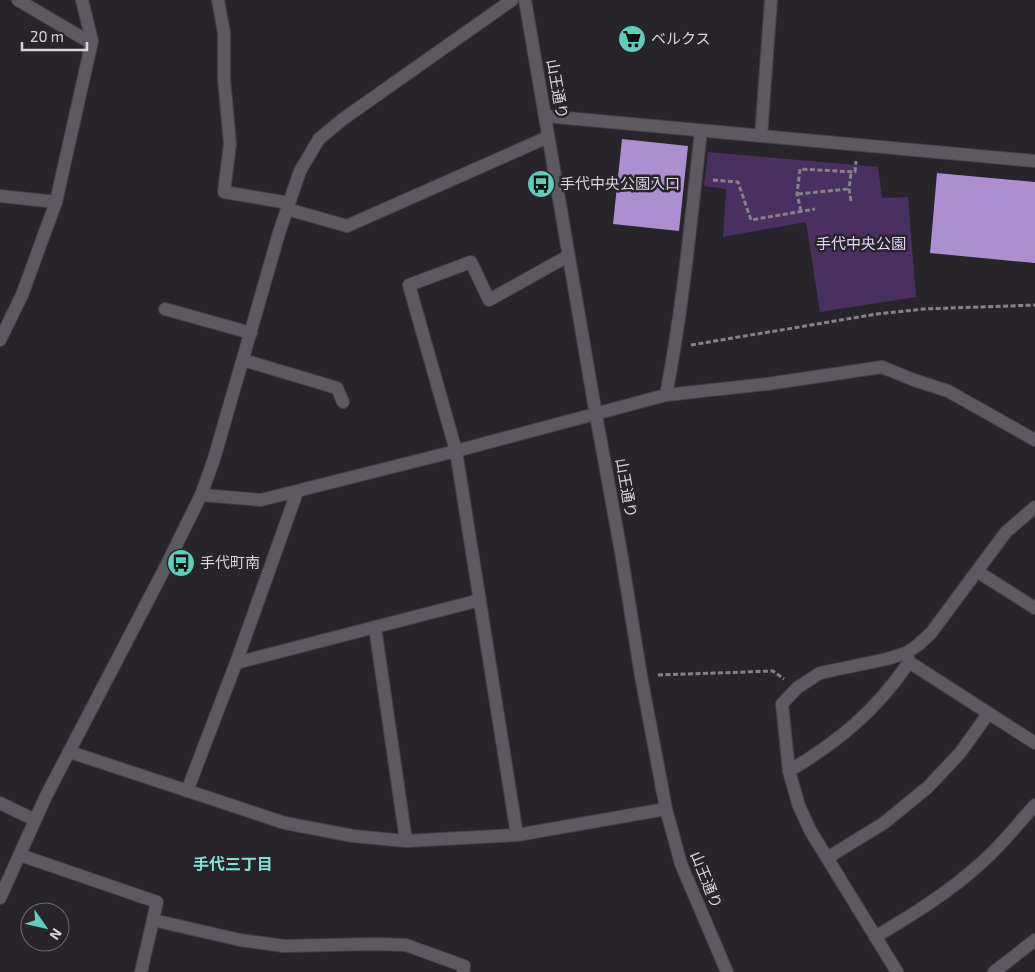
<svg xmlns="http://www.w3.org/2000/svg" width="1035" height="972" font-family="'Exo 2','Noto Sans JP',sans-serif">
  <rect width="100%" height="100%" fill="#27242a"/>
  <path fill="#493061" d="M708 152 878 167 882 198 908 197 916 297 820 312 806 222 723 237 726 189 704 186Z"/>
  <g fill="#ad8ed0">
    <path d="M622 139 688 146 679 231 613 224Z"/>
    <path d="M937 173 1035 182V263L930 253Z"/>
  </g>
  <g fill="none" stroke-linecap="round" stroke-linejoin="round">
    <g stroke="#444147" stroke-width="14">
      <g id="minor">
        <path d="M18 0 91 43"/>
        <path d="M218 0 224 33V79L230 144 224 192 289 203"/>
        <path d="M525 0 596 415 621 552 641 676 666 809 681 864 727 972"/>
        <path d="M545 116 1035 161"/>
        <path d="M761 136 771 0"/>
        <path d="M0 196 56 202"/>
        <path d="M287 209 347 226 548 137"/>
        <path d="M165 309 251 333"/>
        <path d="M0 340 22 295 56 202 92 41 82 0"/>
        <path d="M243 360 337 388 343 402"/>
        <path d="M666 395C683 308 691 219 701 131"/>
        <path d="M201 495 261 500 456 451 666 395 767 384 882 367 914 380 948 391 1035 440"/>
        <path d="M978 572 1035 608"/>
        <path d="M375 627 406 841"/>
        <path d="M907 655 909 662 1035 743"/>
        <path d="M236 663 480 600"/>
        <path d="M70 752 285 823 353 836 406 841 517 835 666 809"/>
        <path d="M789 771C839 741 876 711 909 662"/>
        <path d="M187 791 236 663 297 492"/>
        <path d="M0 803 35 820"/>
        <path d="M517 835 456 451 409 285 471 262 489 300 568 256"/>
        <path d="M20 855 157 902 153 920 240 940 284 946 376 944 406 945 464 966 463 972"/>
        <path d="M827 858 884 823 928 787 960 753 988 714"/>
        <path d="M0 898 46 796 166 566 201 495 214 459 279 233 300 171 319 139 343 119 512 0"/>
        <path d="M875 937C912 915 948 893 980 864 1000 847 1017 825 1035 805"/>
        <path d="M141 972 153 920"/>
        <path d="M897 972 810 830 799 806 789 771 782 704 797 688 820 673 887 659 906 653 918 645 931 633 1006 532 1035 507"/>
        <path d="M994 972 1035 940"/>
      </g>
    </g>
    <g stroke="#848187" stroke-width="3" stroke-dasharray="5 2.5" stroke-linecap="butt">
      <path d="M713 180 738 182 751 220 815 209"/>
      <path d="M798 194 849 189"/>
      <path d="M851 201 849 189 851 173"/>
      <path d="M801 211 797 194 800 169 855 172 856 161"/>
      <path d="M691 345 877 314 924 309 1035 305"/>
      <path d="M658 675 773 671 784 679"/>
    </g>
    <use href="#minor" stroke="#5c5960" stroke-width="12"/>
  </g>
  <defs>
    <g id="supermarket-disc" transform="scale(1.4375)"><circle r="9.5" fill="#5cceba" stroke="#27242a"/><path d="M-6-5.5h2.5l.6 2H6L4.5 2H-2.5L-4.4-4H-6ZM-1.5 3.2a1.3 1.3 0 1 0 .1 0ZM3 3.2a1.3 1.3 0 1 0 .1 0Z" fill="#111"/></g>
    <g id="bus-disc" transform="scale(1.4375)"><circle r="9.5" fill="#5cceba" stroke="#27242a"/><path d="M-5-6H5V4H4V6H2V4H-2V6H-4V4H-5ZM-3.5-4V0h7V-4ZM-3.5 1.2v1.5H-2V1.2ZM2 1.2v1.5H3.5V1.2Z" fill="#111"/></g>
  </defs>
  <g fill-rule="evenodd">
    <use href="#supermarket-disc" x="632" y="39"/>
    <use href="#bus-disc" x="541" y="184"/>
    <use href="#bus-disc" x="181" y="563"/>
  </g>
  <g text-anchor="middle" stroke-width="5" stroke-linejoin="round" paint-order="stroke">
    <g font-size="15" fill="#d7d5da" stroke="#27242a" text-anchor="start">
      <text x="651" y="44">ベルクス</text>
      <text x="560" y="189">手代中央公園入口</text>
      <text x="200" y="568">手代町南</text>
    </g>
    <g font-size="15" fill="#d7d5da" stroke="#27242a">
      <text transform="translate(557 89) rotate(80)" y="5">山王通り</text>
      <text transform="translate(626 488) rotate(80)" y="5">山王通り</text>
      <text transform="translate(706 880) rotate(68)" y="5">山王通り</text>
    </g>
    <g font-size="15" fill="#e4d4f8" stroke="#27242a">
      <text x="861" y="249">手代中央公園</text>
    </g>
    <g font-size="16" font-weight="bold" fill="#7ee4d1" stroke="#27242a">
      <text x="233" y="870">手代三丁目</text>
    </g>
  </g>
  <g transform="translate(45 927) rotate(124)"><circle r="24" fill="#27242a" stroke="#6d6b70"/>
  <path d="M0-4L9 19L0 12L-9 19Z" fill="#5cceba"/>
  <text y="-8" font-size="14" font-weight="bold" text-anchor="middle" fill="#d7d5da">N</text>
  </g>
  <path d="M22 42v8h65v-8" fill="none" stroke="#d7d5da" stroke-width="2.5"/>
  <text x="30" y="42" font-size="15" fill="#d7d5da" stroke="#27242a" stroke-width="4" paint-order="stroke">20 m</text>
</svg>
